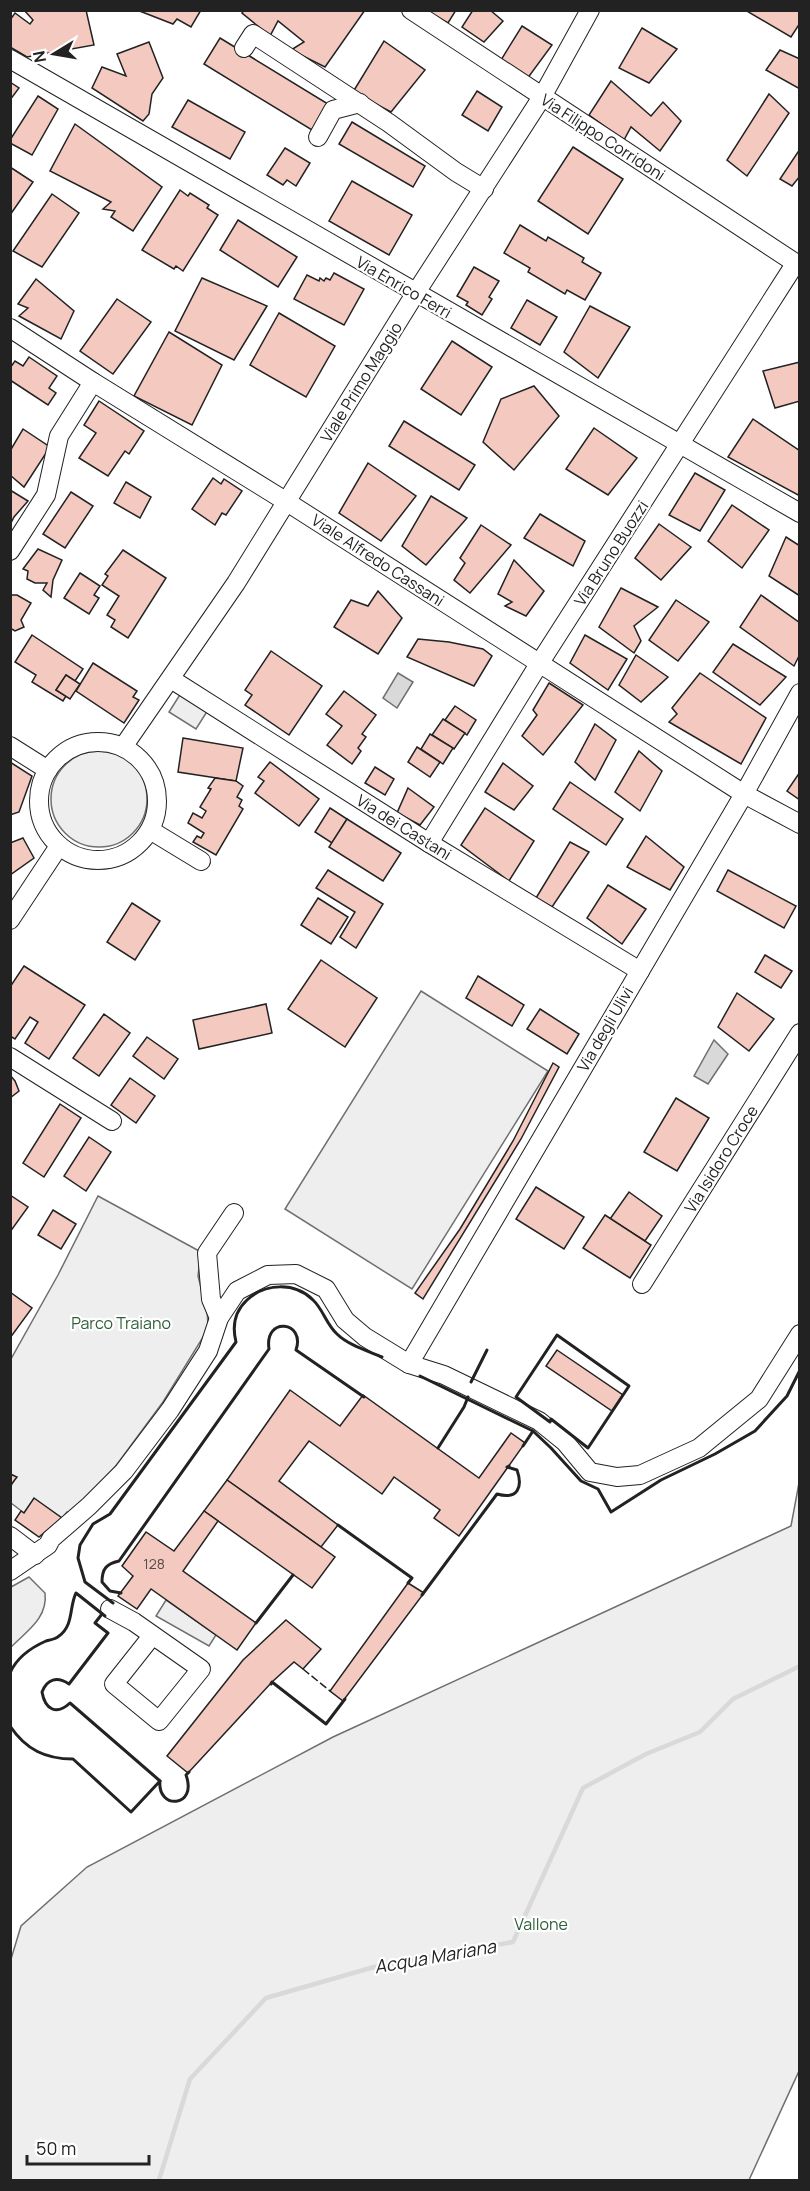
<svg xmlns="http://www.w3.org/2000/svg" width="810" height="2191" font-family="Manrope,sans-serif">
  <rect width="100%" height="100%" fill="#fff"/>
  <g fill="#eee" stroke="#6f6f6f" stroke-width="1.5">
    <path d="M181 693 208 710 196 729 169 712Z"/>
    <circle cx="99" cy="799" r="48"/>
    <path d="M421 991 548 1071 412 1289 285 1209Z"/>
    <path d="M98 1196 201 1252 198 1276 207 1310 208 1325 205 1334 163 1402 115 1467 70 1514 67 1512 62 1518 34 1499 24 1513 11 1503V1486L16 1477 11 1474V1359L58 1275Z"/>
    <path d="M799 1483V2071L749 2180H11V1959L21 1926 87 1867 333 1737 791 1526Z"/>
    <path d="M29 1577 45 1593C48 1618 27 1631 11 1647V1587Z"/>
    <path d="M166 1600 216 1635 209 1646 156 1616Z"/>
  </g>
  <g fill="#d9d9d9" stroke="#6f6f6f" stroke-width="1.5">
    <path d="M398 673 413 682 397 708 383 698Z"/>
    <path d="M714 1040 728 1054 708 1084 694 1076Z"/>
  </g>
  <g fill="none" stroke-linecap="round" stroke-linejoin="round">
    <path stroke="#d9d9d9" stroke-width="4.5" d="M159 2180 190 2079 266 1998 374 1967 513 1942 583 1788 646 1754 700 1732 733 1699 800 1666"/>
  </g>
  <g fill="#f3c9c0" stroke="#222" stroke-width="1.5">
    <path d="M24 10H86L94 45 27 57 10 47V20L15 13 30 24 33 20Z"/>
    <path d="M137 10H201L191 27 177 19 173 24Z"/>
    <path d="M244 10H365L325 67 291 50 304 42 278 21 270 36 242 13Z"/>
    <path d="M425 10H456L448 23Z"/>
    <path d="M473 10H490L503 21 484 42 462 27Z"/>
    <path d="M745 10H800V23L791 37Z"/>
    <path d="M522 26 552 45 527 79 501 60Z"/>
    <path d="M642 28 677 49 649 83 619 68Z"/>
    <path d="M220 38 328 104 312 130 204 64Z"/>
    <path d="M384 41 425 70 391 112 353 92Z"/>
    <path d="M149 42 163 78 152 94 149 114 143 121 92 88 102 67 126 76 117 54Z"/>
    <path d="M780 50 800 59V89L766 70Z"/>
    <path d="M611 81 651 116 663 102 681 121 660 151 631 127 624 140 589 115Z"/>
    <path d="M10 82 19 88 10 100Z"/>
    <path d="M477 91 502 107 488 131 462 115Z"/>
    <path d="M769 94 789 113 747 176 727 160Z"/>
    <path d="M38 96 58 109 32 155 10 143V140Z"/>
    <path d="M188 100 245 132 230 159 172 127Z"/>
    <path d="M352 122 425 166 413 187 339 144Z"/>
    <path d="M75 124 162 187 133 231 111 217 115 211 103 209 111 202 50 171Z"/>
    <path d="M573 147 623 179 588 234 538 201Z"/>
    <path d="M285 148 310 163 296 186 287 180 283 185 267 175Z"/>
    <path d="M800 149V176L792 186 780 179Z"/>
    <path d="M10 167 33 182 10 215Z"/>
    <path d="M352 181 412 215 389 255 329 221Z"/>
    <path d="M180 190 188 196 190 193 209 205 207 208 218 215 183 271 176 266 174 269 142 250Z"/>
    <path d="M52 194 79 213 42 267 13 251Z"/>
    <path d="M238 220 297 257 278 287 220 250Z"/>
    <path d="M520 225 546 241 548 237 584 258 582 262 601 273 585 300 567 290 565 294 528 272 530 268 504 253Z"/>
    <path d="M474 267 499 281 489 297 492 299 482 315 466 305 468 302 457 296Z"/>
    <path d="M334 273 364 289 344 325 294 299 307 275 319 281 320 278 324 281 326 278 330 280Z"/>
    <path d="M202 278 267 306 234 360 175 331Z"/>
    <path d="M36 279 74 311 61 339 19 316 28 308 18 304Z"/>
    <path d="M117 299 151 322 113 374 80 351Z"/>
    <path d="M527 300 557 317 540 345 511 328Z"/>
    <path d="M590 306 630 327 598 378 564 352Z"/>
    <path d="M279 313 335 346 306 397 250 365Z"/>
    <path d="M169 332 222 365 192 425 134 396Z"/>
    <path d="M452 341 492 367 461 415 421 389Z"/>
    <path d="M29 357 57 376 49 388 56 393 48 405 10 380V368L15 361 23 366Z"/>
    <path d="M800 362V401L775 408 763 371Z"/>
    <path d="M534 386 559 416 514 470 483 442 501 399Z"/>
    <path d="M99 401 144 431 129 454 125 451 108 476 79 458 96 433 84 425Z"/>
    <path d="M753 419 800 451V496L728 457Z"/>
    <path d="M404 421 475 465 459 490 389 446Z"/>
    <path d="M594 428 637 458 608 495 566 469Z"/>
    <path d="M23 429 50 447 24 487 10 475V451Z"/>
    <path d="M368 463 416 496 381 541 339 513Z"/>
    <path d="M695 473 725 490 700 531 669 515Z"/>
    <path d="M213 478 221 484 224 479 242 491 226 515 222 513 215 525 192 509Z"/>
    <path d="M126 482 151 497 140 518 114 503Z"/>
    <path d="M10 490 28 501 14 517 10 525Z"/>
    <path d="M71 492 93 506 65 548 43 534Z"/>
    <path d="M431 496 467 518 426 565 402 546Z"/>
    <path d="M732 505 769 530 742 568 708 541Z"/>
    <path d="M540 514 585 541 573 566 524 538Z"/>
    <path d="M659 524 691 547 661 580 635 558Z"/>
    <path d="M481 525 511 545 470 593 454 580 465 563 460 558Z"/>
    <path d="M786 537 800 546V596L769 576Z"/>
    <path d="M38 549 62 560 53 580 51 597 43 590 47 583H35L27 579 28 571 23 569Z"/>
    <path d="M123 550 166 578 128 638 111 627 115 620 107 615 119 596 102 585 108 576 105 574Z"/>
    <path d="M514 560 544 591 526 616 505 606 512 602 498 594Z"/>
    <path d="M80 573 100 586 94 595 99 598 89 614 64 598Z"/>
    <path d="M621 588 658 607 634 626 641 641 634 653 599 627Z"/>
    <path d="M378 591 402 618 378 654 334 627 351 600 368 606Z"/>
    <path d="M10 595H17L31 603 21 620 24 627 15 631 10 628Z"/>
    <path d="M761 595 800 623V654L794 666 740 627Z"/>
    <path d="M676 600 709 622 678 661 649 640Z"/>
    <path d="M32 635 83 669 75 681 66 675 56 690 66 696 63 701 32 682 36 675 15 662Z"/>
    <path d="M585 635 627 659 608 690 570 663Z"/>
    <path d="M418 639 449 642 483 649 492 656 474 686 407 657Z"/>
    <path d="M733 644 786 677 760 705 713 672Z"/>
    <path d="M271 651 322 686 289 735 245 705 252 695 245 690Z"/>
    <path d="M636 655 668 677 641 702 619 685Z"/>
    <path d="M93 663 137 691 133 697 139 700 124 723 76 691Z"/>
    <path d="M700 673 766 718 741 764 669 722 677 714 672 708Z"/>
    <path d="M66 675 80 684 70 699 56 690Z"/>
    <path d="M549 683 583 705 543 755 522 736 537 715 533 710Z"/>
    <path d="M344 691 376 715 362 734 366 737 358 748 361 751 352 764 327 745 342 726 326 714Z"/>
    <path d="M455 706 476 720 467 735 445 720Z"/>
    <path d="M443 719 465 733 454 749 432 735Z"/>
    <path d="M595 724 616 740 595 780 575 762Z"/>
    <path d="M430 734 453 748 443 764 421 749Z"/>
    <path d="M183 738 243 748 236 781 178 772Z"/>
    <path d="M417 747 440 762 430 777 408 762Z"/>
    <path d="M639 751 662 771 640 811 615 792Z"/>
    <path d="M10 762 32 776 19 812 10 815Z"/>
    <path d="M270 762 319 799 299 826 255 793 264 781 258 777Z"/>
    <path d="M503 763 533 786 514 810 485 792Z"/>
    <path d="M375 767 394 779 385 795 365 783Z"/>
    <path d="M800 772V800L787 791Z"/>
    <path d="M215 778 236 781 243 786 237 797 242 800 239 806 243 809 216 855 193 842 197 836 201 838 204 833 188 823 193 813 202 818 206 811 200 807 211 789 208 788Z"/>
    <path d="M570 782 623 819 606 845 553 809Z"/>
    <path d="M408 788 434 807 420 825 397 813Z"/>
    <path d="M330 808 347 819 332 843 315 832Z"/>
    <path d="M485 808 534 841 509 881 461 845Z"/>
    <path d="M347 819 401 853 383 881 329 847Z"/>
    <path d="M646 836 684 867 670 890 627 867Z"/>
    <path d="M23 838 34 858 10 875V843Z"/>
    <path d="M570 842 589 852 552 907 536 898Z"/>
    <path d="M328 870 383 904 356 948 340 937 355 912 316 888Z"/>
    <path d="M728 870 796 906 784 928 717 891Z"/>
    <path d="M608 885 646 909 622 944 587 918Z"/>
    <path d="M318 898 348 917 331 944 301 925Z"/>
    <path d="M132 903 160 921 135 960 107 942Z"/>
    <path d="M765 955 792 971 781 988 755 972Z"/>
    <path d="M321 960 377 998 345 1047 288 1009Z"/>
    <path d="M24 966 85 1005 49 1059 25 1043 38 1022 30 1017 15 1039 10 1036V987Z"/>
    <path d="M478 976 524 1005 512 1026 466 998Z"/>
    <path d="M737 993 774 1019 749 1051 718 1027Z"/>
    <path d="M266 1004 272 1033 199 1049 193 1020Z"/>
    <path d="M540 1009 579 1034 567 1054 527 1029Z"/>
    <path d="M104 1014 130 1033 99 1076 73 1058Z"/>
    <path d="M147 1037 178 1059 164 1079 133 1056Z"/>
    <path d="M553 1063 559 1067 521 1139 423 1299 415 1293 460 1229 513 1141Z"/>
    <path d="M10 1075 15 1081 19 1091 10 1098Z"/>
    <path d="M130 1078 155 1096 136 1123 111 1105Z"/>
    <path d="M676 1098 709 1118 677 1171 644 1152Z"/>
    <path d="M60 1104 81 1118 44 1177 23 1163Z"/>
    <path d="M89 1137 111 1152 86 1191 64 1176Z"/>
    <path d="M536 1187 584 1217 564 1249 516 1219Z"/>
    <path d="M629 1192 662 1216 645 1241 610 1219Z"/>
    <path d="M10 1195 28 1207 10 1232Z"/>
    <path d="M53 1210 76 1224 61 1249 38 1235Z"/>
    <path d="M605 1215 651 1245 630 1278 583 1248Z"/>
    <path d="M10 1292 32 1308 10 1338Z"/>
    <path d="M557 1350 623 1395 612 1411 546 1366Z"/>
    <path d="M290 1390 340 1426 363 1395 479 1478 511 1433 525 1443 459 1536 434 1518 440 1510 394 1477 382 1494 309 1441 279 1481 338 1525 321 1547 227 1480Z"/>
    <path d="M10 1474 17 1477 10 1486Z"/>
    <path d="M227 1480 335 1557 312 1588 204 1511Z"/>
    <path d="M34 1498 62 1518 39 1537 15 1520 21 1511 24 1513Z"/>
    <path d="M204 1511 218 1521 183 1571 256 1623 237 1650 151 1589 137 1609 118 1596 133 1576 122 1566 146 1532 174 1551Z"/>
    <path d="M408 1583 424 1593 343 1701 330 1691Z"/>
    <path d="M286 1620 321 1649 303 1669 294 1662 272 1682 188 1773 167 1756 243 1660Z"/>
  </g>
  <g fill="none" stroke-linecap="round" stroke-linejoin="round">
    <g stroke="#222" stroke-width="20">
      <g id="minor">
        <path d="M411 10 800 266"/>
        <path d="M244 48 253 34 389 123 456 172 484 189"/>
        <path d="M10 59 800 513"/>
        <path d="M318 137 333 110 360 103"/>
        <path d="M10 328 93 382 287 502 744 794 800 824"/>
        <path d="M10 551 46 495 59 436 93 382"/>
        <path d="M171 679 429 843 640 971"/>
        <circle cx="98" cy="801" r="59"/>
        <path d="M10 746 48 770"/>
        <path d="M123 747 236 583 415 294 542 97 590 10"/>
        <path d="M150 830 201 861"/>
        <path d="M429 843 539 664 795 264"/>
        <path d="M10 920 59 846"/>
        <path d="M10 1057 112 1121"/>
        <path d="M642 1284 800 1033"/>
        <path d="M219 1318 211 1299 207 1253 234 1213"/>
        <path d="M409 1364 744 794 800 693"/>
        <path d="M10 1536 35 1555"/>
        <path d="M10 1571 48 1545 51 1539 89 1506 124 1471 170 1410 208 1351 219 1318 237 1291 268 1275 296 1274 326 1289 345 1320 365 1337 409 1364 444 1375 539 1421 565 1442 590 1472 617 1477 640 1475 699 1448 759 1399 800 1334"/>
        <path d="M110 1609 134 1622 201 1669 159 1721 114 1684 152 1636"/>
      </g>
    </g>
    <use href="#minor" stroke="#fff" stroke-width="18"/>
    <path stroke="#222" stroke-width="1.5" stroke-dasharray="8 3" stroke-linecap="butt" d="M303 1669 330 1691"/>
    <g stroke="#222" stroke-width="3">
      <path d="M557 1335 629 1386 588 1448 551 1419 550 1422 516 1397Z"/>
      <path d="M420 1376 533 1431 523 1446"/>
      <path d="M471 1382 487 1350"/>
      <path d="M533 1431 551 1448 581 1481 598 1489 611 1512 661 1480 715 1454 755 1431 787 1396 800 1370"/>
      <path d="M438 1448 464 1407 468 1397"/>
      <path d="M338 1525 412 1578 408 1583"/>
      <path d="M121 1593 110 1591 102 1582C102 1569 106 1564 119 1561L269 1349C264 1316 306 1321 296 1350L364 1397"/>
      <path d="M422 1595 497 1494C518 1500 523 1487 517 1470L507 1467 509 1466"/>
      <path d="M113 1603 85 1582 78 1558 80 1545 93 1524 110 1514 236 1342C232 1326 234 1312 247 1300 265 1283 295 1282 313 1300 323 1309 326 1324 337 1334 348 1345 368 1351 382 1357"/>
      <path d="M102 1614 95 1623 108 1633 69 1684C57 1676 47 1679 42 1692 45 1709 56 1716 70 1703L160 1781"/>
      <path d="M256 1623 293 1575"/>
      <path d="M10 1673C17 1657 30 1648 46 1641 50 1640 56 1639 59 1636 74 1625 69 1607 76 1593L105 1616"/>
      <path d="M271 1684 272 1682 326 1724 345 1699"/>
      <path d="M10 1726C26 1750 46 1759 73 1759L131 1812 160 1781C157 1810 198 1808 186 1775L189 1772"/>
    </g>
  </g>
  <g text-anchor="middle" stroke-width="4.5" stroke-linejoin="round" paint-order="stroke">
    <g font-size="14" fill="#564c4a">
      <text x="154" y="1569">128</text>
    </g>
    <g font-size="16" fill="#222" stroke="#fff">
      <text transform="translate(603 137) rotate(33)" y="6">Via Filippo Corridoni</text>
      <text transform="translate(404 287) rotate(30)" y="6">Via Enrico Ferri</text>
      <text transform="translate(361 382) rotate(-58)" y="6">Viale Primo Maggio</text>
      <text transform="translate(611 553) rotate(-57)" y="6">Via Bruno Buozzi</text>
      <text transform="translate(378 560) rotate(33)" y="6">Viale Alfredo Cassani</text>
      <text transform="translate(404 827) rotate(32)" y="6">Via dei Castani</text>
      <text transform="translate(605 1029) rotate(-60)" y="6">Via degli Ulivi</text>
      <text transform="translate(721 1159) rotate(-58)" y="6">Via Isidoro Croce</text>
    </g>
    <g font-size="16" fill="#2f5e38" stroke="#fff">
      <text x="121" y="1329">Parco Traiano</text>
      <text x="541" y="1930">Vallone</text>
    </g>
    <g font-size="18" font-style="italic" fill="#222" stroke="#fff">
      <text transform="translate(435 1957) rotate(-10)" y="6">Acqua Mariana</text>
    </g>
  </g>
  <rect width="810" height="2191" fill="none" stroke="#222222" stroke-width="24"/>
  <g transform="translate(54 54) rotate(259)" stroke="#ffffff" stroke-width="4.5" paint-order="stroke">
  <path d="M0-4.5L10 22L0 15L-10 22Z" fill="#222222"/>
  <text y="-9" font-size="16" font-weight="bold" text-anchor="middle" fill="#222222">N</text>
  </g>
  <path d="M27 2155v9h122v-9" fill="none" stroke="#222222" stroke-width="3"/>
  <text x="36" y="2155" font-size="18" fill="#222222" stroke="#ffffff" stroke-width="4.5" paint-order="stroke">50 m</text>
</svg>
